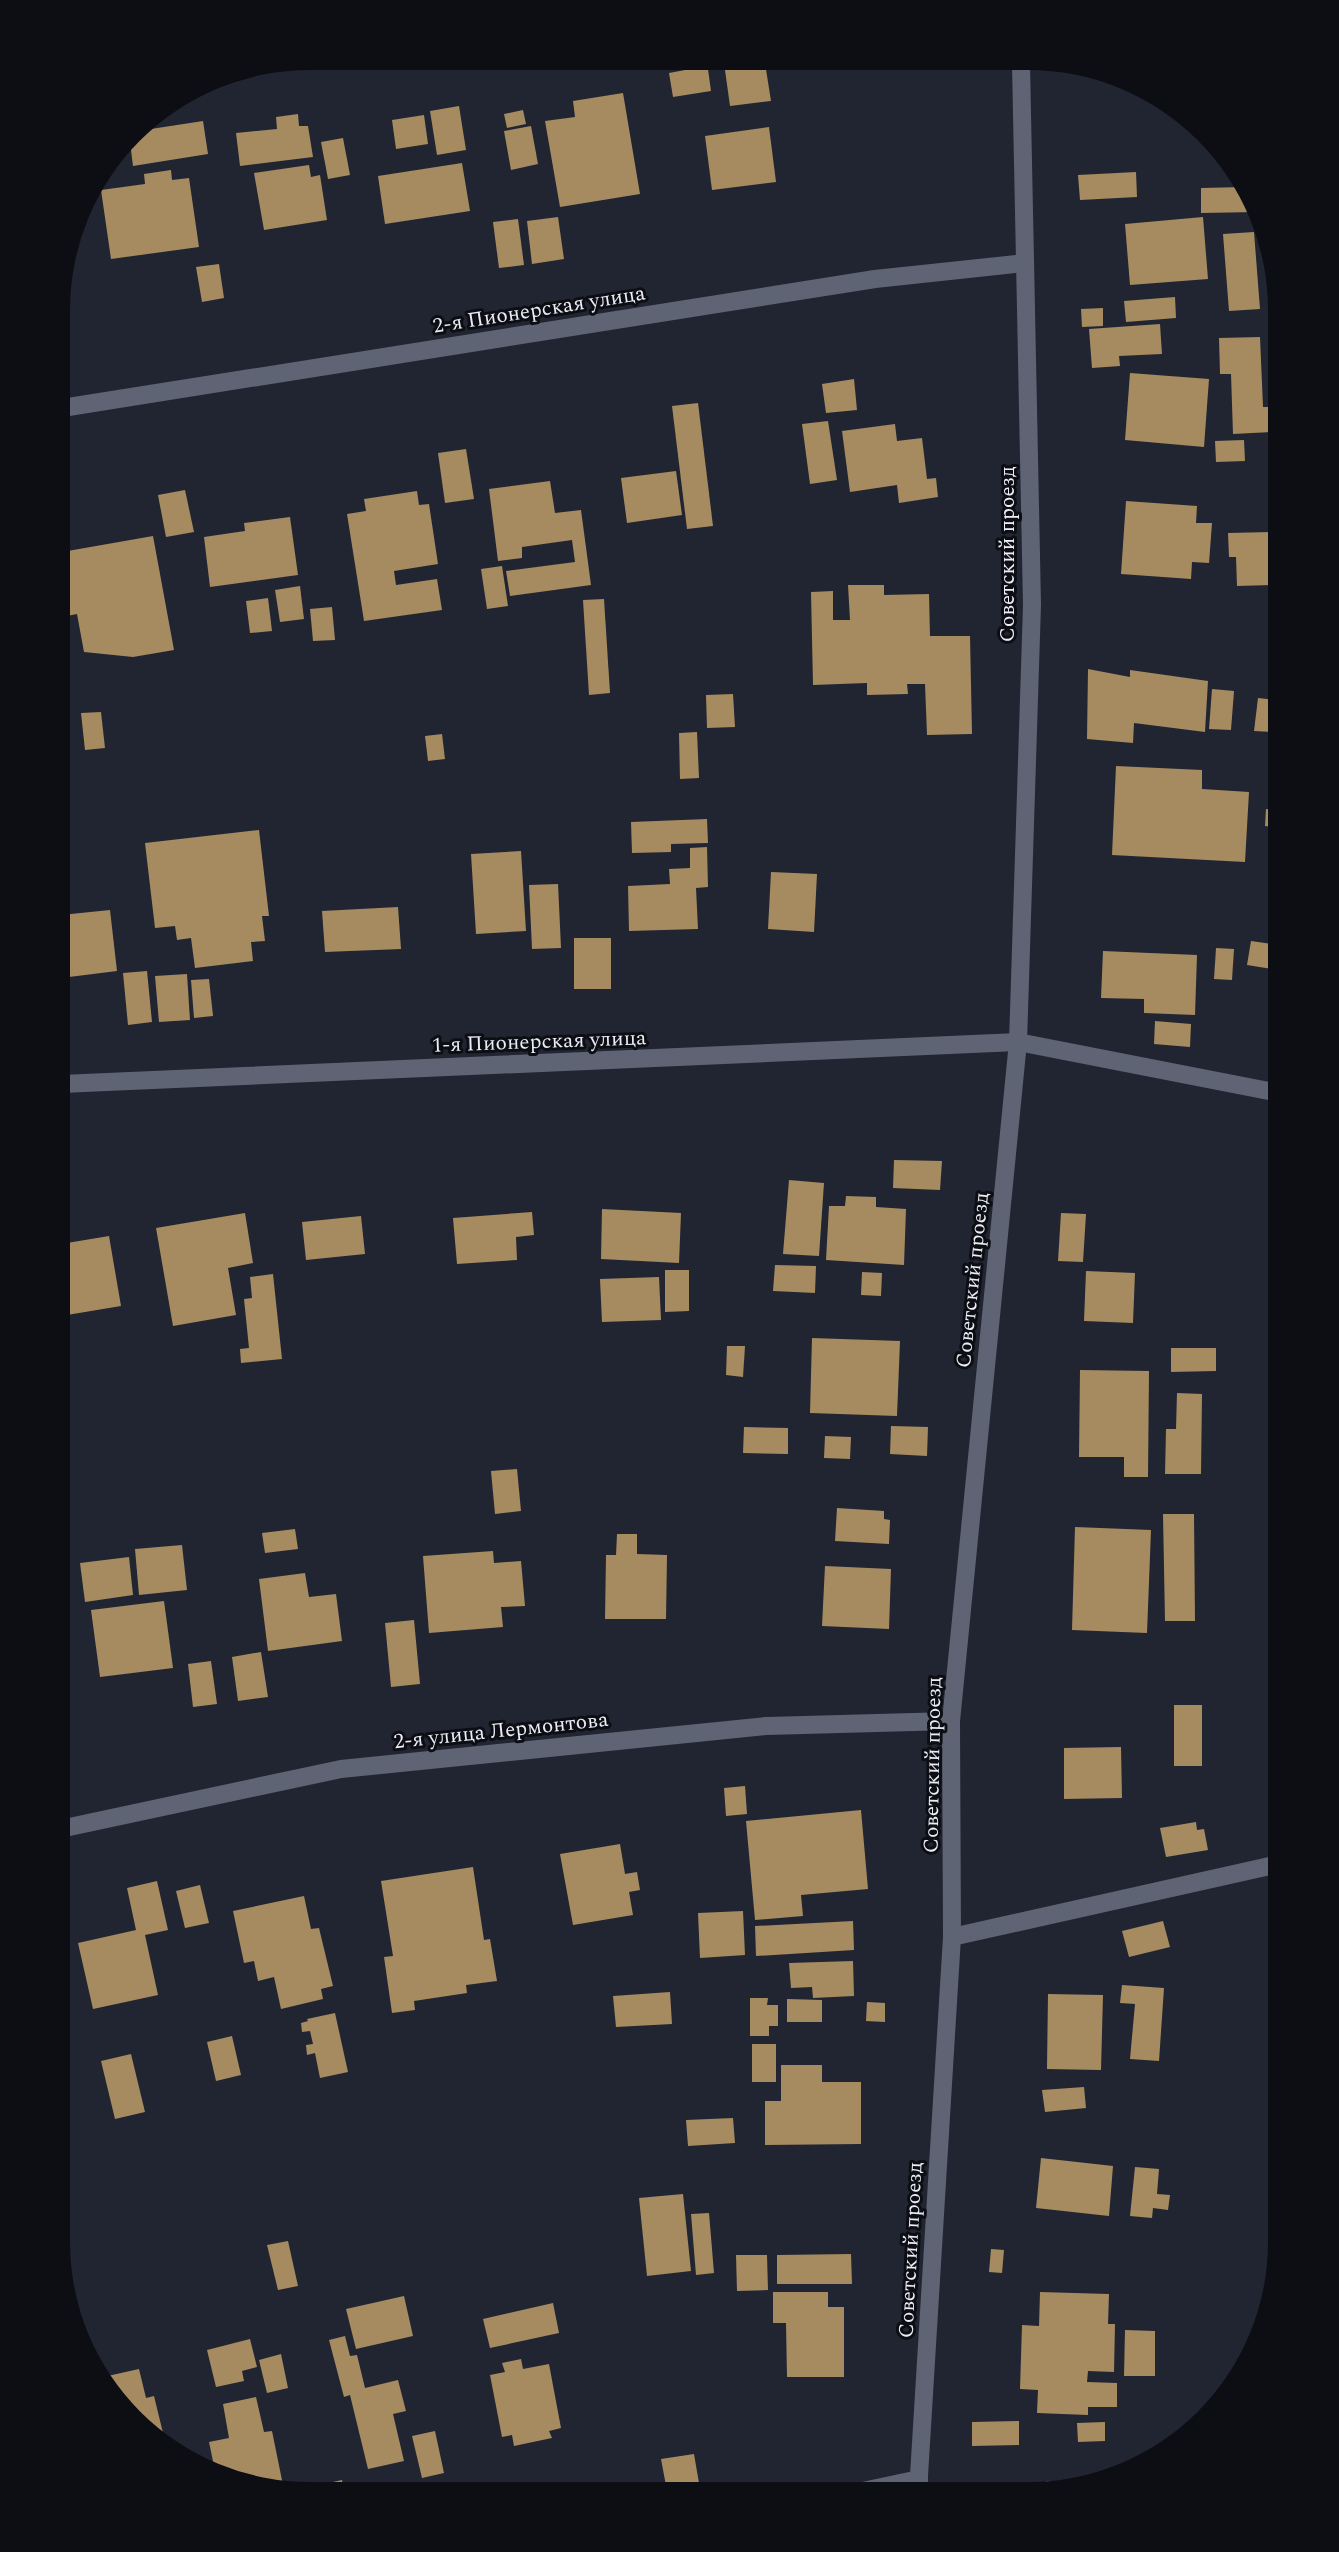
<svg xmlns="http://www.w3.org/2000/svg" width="1339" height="2552" font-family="Spectral,serif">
  <rect width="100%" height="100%" fill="#212532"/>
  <g fill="#a68b60">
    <path d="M694 62H707L711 91 673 97 669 73 696 68Z"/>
    <path d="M724 63H765L771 101 730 106Z"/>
    <path d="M623 93 640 194 560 207 545 121 575 117 573 101Z"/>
    <path d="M459 106 466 150 437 155 430 111Z"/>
    <path d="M523 110 526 124 507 128 504 114Z"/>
    <path d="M298 114 299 126H308L313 157 240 166 236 133 277 129 276 117Z"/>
    <path d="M424 115 428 144 396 149 392 120Z"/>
    <path d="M203 121 208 154 133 166 130 142 138 131Z"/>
    <path d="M531 126 538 164 511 170 504 131Z"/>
    <path d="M769 127 776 182 712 190 705 136Z"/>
    <path d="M343 138 350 175 328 179 321 142Z"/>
    <path d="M462 163 470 211 385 224 378 176Z"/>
    <path d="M309 165 311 177 320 175 327 220 264 230 254 173Z"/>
    <path d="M171 170 172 180 189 178 199 247 111 259 101 190 145 184 144 174Z"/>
    <path d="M1136 172 1137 197 1080 200 1078 175Z"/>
    <path d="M1245 187 1257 212 1201 213V188Z"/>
    <path d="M91 193 92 201 85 203 86 199Z"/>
    <path d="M558 217 564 259 532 264 527 221Z"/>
    <path d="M1203 217 1208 279 1130 285 1125 224Z"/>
    <path d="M518 219 524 265 499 268 493 222Z"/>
    <path d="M1254 232 1260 309 1229 311 1223 234Z"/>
    <path d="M219 264 224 298 202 302 196 267Z"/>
    <path d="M1175 297 1176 318 1126 322 1124 301Z"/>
    <path d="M1103 308V326L1082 327 1081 309Z"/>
    <path d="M1160 324 1162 354 1119 356 1120 366 1092 368 1089 329Z"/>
    <path d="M1260 337 1263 407H1271L1273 432 1233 434 1231 374H1220L1219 338Z"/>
    <path d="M1130 373 1209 379 1204 447 1125 440Z"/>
    <path d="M854 379 857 410 826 413 822 384Z"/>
    <path d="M698 403 713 526 687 529 672 406Z"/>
    <path d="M828 421 837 480 810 484 802 424Z"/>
    <path d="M895 424 897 441 922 438 927 479 936 478 938 497 899 503 897 485 850 492 842 431Z"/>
    <path d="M1244 440 1245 461 1216 462 1215 441Z"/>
    <path d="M466 449 474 499 445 503 438 453Z"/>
    <path d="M676 471 682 515 627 523 621 478Z"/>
    <path d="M550 481 555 513 581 510 591 585 510 596 506 571 575 562 572 540 522 547V558L498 561 489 489Z"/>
    <path d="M185 490 194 532 166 537 158 495Z"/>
    <path d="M417 491 419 505 429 504 438 564 394 571 396 585 437 579 442 610 364 621 347 514 366 511 364 499Z"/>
    <path d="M1126 501 1197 506 1196 523H1212L1209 563 1192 562 1191 579 1121 574Z"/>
    <path d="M290 517 298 575 210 587 204 537 245 531 244 523Z"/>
    <path d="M1271 532 1273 585 1237 586 1236 557H1229L1228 533Z"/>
    <path d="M153 536 174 650 133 657 84 652 77 614 62 617V552Z"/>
    <path d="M502 566 508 606 487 609 481 569Z"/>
    <path d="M848 585H884V595L929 594 930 636H970L972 734 927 735 925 684H907L908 694 867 695V683L813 685 811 592 833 591V620H850Z"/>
    <path d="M300 586 304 619 280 622 275 590Z"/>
    <path d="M268 598 272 631 250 633 246 601Z"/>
    <path d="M604 599 610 693 589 695 583 600Z"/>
    <path d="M332 607 335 640 313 641 310 609Z"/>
    <path d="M1088 669 1130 677V670L1208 681 1205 732 1134 723 1133 743 1087 739Z"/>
    <path d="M1212 689 1234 691 1231 730 1209 729Z"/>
    <path d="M733 694 735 727 707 728 706 695Z"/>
    <path d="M1258 698 1276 700 1273 732 1254 731Z"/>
    <path d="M101 712 105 748 85 750 81 713Z"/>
    <path d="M697 732 699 778 680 779 679 733Z"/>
    <path d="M442 734 445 759 428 761 425 736Z"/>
    <path d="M1116 766 1202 770V789L1249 792 1245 862 1112 855Z"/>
    <path d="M1266 809 1279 810V828L1265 826Z"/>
    <path d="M707 819 708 843 671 844V852L632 853 631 822Z"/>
    <path d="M259 830 269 916H262L265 941 251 942 253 961 195 968 191 938 177 940 175 926 155 928 145 843Z"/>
    <path d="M707 847 708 887 696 888 698 929 629 931 628 886 670 884 669 869 690 868V848Z"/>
    <path d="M521 851 526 931 476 934 471 854Z"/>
    <path d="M771 872 817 874 814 932 768 929Z"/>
    <path d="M558 884 561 948 532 949 529 885Z"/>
    <path d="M398 907 401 949 325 952 322 911Z"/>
    <path d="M110 910 117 971 61 978V915Z"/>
    <rect x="574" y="938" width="37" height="51"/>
    <path d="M1251 941 1279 945V970L1247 965Z"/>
    <path d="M1216 948 1234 949 1232 980 1214 979Z"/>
    <path d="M1103 951 1197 955 1195 1015 1144 1013V999L1101 998Z"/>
    <path d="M147 971 152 1022 128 1025 123 973Z"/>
    <path d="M187 974 190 1020 159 1022 155 976Z"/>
    <path d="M209 979 213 1016 194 1018 191 980Z"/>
    <path d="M1155 1021 1191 1024 1190 1047 1154 1044Z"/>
    <path d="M894 1160 942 1161 940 1190 893 1188Z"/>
    <path d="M789 1180 824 1183 819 1256 783 1254Z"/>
    <path d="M846 1196 876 1197V1207L906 1209 904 1265 826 1260 829 1206H845Z"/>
    <path d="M602 1209 681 1213 679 1263 601 1259Z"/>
    <path d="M532 1212 534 1235 516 1237 517 1260 457 1264 453 1218Z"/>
    <path d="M245 1213 253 1263 228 1268 236 1315 173 1326 156 1228Z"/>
    <path d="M1061 1213 1086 1214 1083 1262 1058 1261Z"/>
    <path d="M361 1216 365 1254 306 1260 302 1222Z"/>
    <path d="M109 1236 121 1306 61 1316V1244Z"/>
    <path d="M775 1265 816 1266 815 1293 773 1291Z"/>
    <path d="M665 1270H689V1311L665 1312Z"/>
    <path d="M1086 1271 1135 1273 1133 1323 1084 1321Z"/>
    <path d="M862 1272 882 1273 881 1296 861 1295Z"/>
    <path d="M273 1274 282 1359 241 1363 240 1349 249 1348 244 1299 252 1298 250 1277Z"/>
    <path d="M659 1277 661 1320 602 1322 600 1279Z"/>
    <path d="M812 1338 900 1341 897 1416 810 1413Z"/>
    <path d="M727 1346H745L743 1377 726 1375Z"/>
    <path d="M1171 1348H1216V1371L1171 1372Z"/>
    <path d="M1080 1370 1149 1371 1148 1477H1124V1457H1079Z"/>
    <path d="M1177 1393 1202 1394 1201 1474H1165L1166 1429H1176Z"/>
    <path d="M891 1426 928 1427 927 1456 890 1454Z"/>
    <path d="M744 1427 788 1428V1454L743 1453Z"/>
    <path d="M825 1436 851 1437 850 1459 824 1458Z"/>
    <path d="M517 1469 521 1511 495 1514 491 1471Z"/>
    <path d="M837 1508 884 1511V1519L890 1520 889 1544 835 1541Z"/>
    <path d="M1163 1514H1194L1195 1621H1165Z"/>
    <path d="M1075 1527 1151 1530 1147 1633 1072 1630Z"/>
    <path d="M295 1529 298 1549 265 1553 262 1533Z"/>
    <path d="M617 1534H637V1554L667 1555 666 1619H605L606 1555H616Z"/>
    <path d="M182 1545 187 1590 139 1595 135 1549Z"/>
    <path d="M493 1551 494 1563 521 1561 525 1606 501 1607 503 1627 429 1633 423 1556Z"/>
    <path d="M129 1557 133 1595 85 1602 80 1563Z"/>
    <path d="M825 1566 891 1569 889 1629 822 1626Z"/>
    <path d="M305 1573 309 1597 336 1594 342 1641 268 1651 259 1579Z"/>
    <path d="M164 1601 173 1668 100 1677 91 1610Z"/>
    <path d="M414 1620 420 1684 391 1687 385 1623Z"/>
    <path d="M261 1652 268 1697 238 1701 232 1657Z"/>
    <path d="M211 1661 217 1704 193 1707 188 1664Z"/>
    <rect x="1174" y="1705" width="28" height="61"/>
    <path d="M1121 1747 1122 1798 1064 1799V1748Z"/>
    <path d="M745 1786 747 1814 726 1816 724 1788Z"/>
    <path d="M861 1810 868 1889 801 1895 803 1916 755 1920 746 1821Z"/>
    <path d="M1196 1822 1197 1830 1204 1829 1208 1850 1166 1857 1160 1828Z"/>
    <path d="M620 1844 625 1874 637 1872 640 1890 629 1892 633 1915 573 1925 560 1854Z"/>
    <path d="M473 1867 484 1940 490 1939 497 1981 466 1985 467 1993 414 2001 415 2010 392 2013 384 1957 393 1956 381 1881Z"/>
    <path d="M157 1881 168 1930 145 1935 158 1995 93 2009 78 1943 136 1930 127 1888Z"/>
    <path d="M200 1885 209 1923 185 1928 176 1891Z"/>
    <path d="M304 1896 311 1929 319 1928 333 1986 321 1989 323 1999 281 2009 274 1977 258 1981 254 1961 244 1963 233 1911Z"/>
    <path d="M743 1911 745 1955 700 1958 698 1913Z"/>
    <path d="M853 1921 854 1950 756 1956 755 1926Z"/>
    <path d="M1163 1921 1170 1947 1129 1957 1122 1931Z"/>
    <path d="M853 1961 854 1996 813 1998 812 1987 791 1988 789 1963Z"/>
    <path d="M1122 1985 1164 1988 1159 2061 1130 2059 1135 2004 1120 2003Z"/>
    <path d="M670 1992 672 2024 616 2027 613 1996Z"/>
    <path d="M1048 1994 1103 1995 1101 2070 1047 2069Z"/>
    <path d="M750 1998H768L767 2005H778V2026H769V2036H750Z"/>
    <path d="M787 1999 822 2000V2022H787Z"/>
    <path d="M867 2002 885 2003V2022L866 2021Z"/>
    <path d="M335 2013 348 2072 320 2078 315 2053 307 2055 306 2045 313 2044 310 2031 302 2032 301 2023 308 2021 307 2019Z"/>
    <path d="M232 2036 241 2075 216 2081 207 2042Z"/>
    <rect x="752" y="2044" width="24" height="38"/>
    <path d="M131 2054 145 2112 115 2119 101 2061Z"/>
    <path d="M781 2065H822V2082H861V2144L765 2145V2101H781Z"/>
    <path d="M1084 2087 1086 2108 1045 2112 1042 2090Z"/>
    <path d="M733 2118 735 2143 688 2146 686 2120Z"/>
    <path d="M1041 2158 1113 2166 1109 2216 1036 2208Z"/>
    <path d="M1135 2167 1159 2169 1157 2194 1170 2195 1168 2210 1153 2208 1152 2218 1130 2216Z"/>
    <path d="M683 2194 691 2271 647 2276 639 2198Z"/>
    <path d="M709 2213 714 2273 696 2275 691 2214Z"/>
    <path d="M288 2241 298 2286 278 2290 267 2245Z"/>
    <path d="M991 2249 1004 2250 1002 2273 989 2272Z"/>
    <path d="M851 2254 852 2284H777V2255Z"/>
    <path d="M736 2255H767L768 2290 737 2291Z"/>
    <path d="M773 2292H828V2307H844V2377H787L786 2323H773Z"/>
    <path d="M1040 2292 1109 2294 1108 2324H1115L1114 2372 1088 2371 1087 2382 1117 2383V2407H1088V2415L1037 2413 1038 2390 1020 2389 1022 2325 1039 2326Z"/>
    <path d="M404 2296 413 2336 356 2349 346 2309Z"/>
    <path d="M553 2303 559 2333 490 2348 483 2319Z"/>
    <path d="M1125 2330 1155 2331V2376H1124Z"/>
    <path d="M345 2336 350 2356 357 2355 365 2388 398 2380 406 2411 393 2414 404 2461 368 2469 350 2395 344 2397 329 2340Z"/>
    <path d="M250 2339 257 2367 242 2371 244 2381 216 2387 207 2350Z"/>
    <path d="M281 2354 288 2388 267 2393 259 2360Z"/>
    <path d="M521 2359 523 2369 549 2364 561 2428 549 2431 552 2438 514 2446 512 2435 502 2437 490 2375 505 2372 502 2363Z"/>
    <path d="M139 2369 146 2398 154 2396 164 2437 158 2439 145 2430 105 2384 103 2377Z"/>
    <path d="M256 2397 264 2432 272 2431 284 2490 225 2474V2471H215L209 2442 229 2438 223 2404Z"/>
    <path d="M1019 2421V2445L972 2446V2422Z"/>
    <path d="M1105 2422V2441L1078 2442 1077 2423Z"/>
    <path d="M435 2431 444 2473 422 2478 412 2436Z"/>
    <path d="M694 2454 700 2489 667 2491 661 2459Z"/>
    <path d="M342 2480 344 2490H301V2489Z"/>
    <path d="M1046 2481H1086V2483L1046 2489Z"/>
  </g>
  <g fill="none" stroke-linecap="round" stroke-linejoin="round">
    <g stroke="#5e6473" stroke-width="18">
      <path d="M62 408 875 279 1025 263"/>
      <path d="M61 1084 1018 1042 1279 1093"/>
      <path d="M60 1829 341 1769 766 1726 951 1721"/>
      <path d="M952 1937 1279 1864"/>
      <path d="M858 2492 919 2479"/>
      <path d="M918 2492 952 1937 951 1721 1018 1042 1032 605 1021 64"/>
    </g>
  </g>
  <g text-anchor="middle" stroke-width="6" stroke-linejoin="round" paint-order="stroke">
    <g font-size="21" fill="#eaedf6" stroke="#0c0e14">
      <text transform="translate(539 309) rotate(-9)" y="7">2-я Пионерская улица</text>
      <text transform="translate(1007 554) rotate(-90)" y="7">Советский проезд</text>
      <text transform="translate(539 1041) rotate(-2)" y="7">1-я Пионерская улица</text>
      <text transform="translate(972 1280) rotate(-84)" y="7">Советский проезд</text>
      <text transform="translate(501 1730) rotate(-6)" y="7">2-я улица Лермонтова</text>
      <text transform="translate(932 1765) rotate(-89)" y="7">Советский проезд</text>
      <text transform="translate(910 2250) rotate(-87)" y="7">Советский проезд</text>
    </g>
  </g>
  <path d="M0 0H1339V2552H0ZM310 70H1028A240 240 0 0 1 1268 310V2242A240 240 0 0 1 1028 2482H310A240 240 0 0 1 70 2242V310A240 240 0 0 1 310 70Z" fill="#0c0e14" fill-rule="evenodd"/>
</svg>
